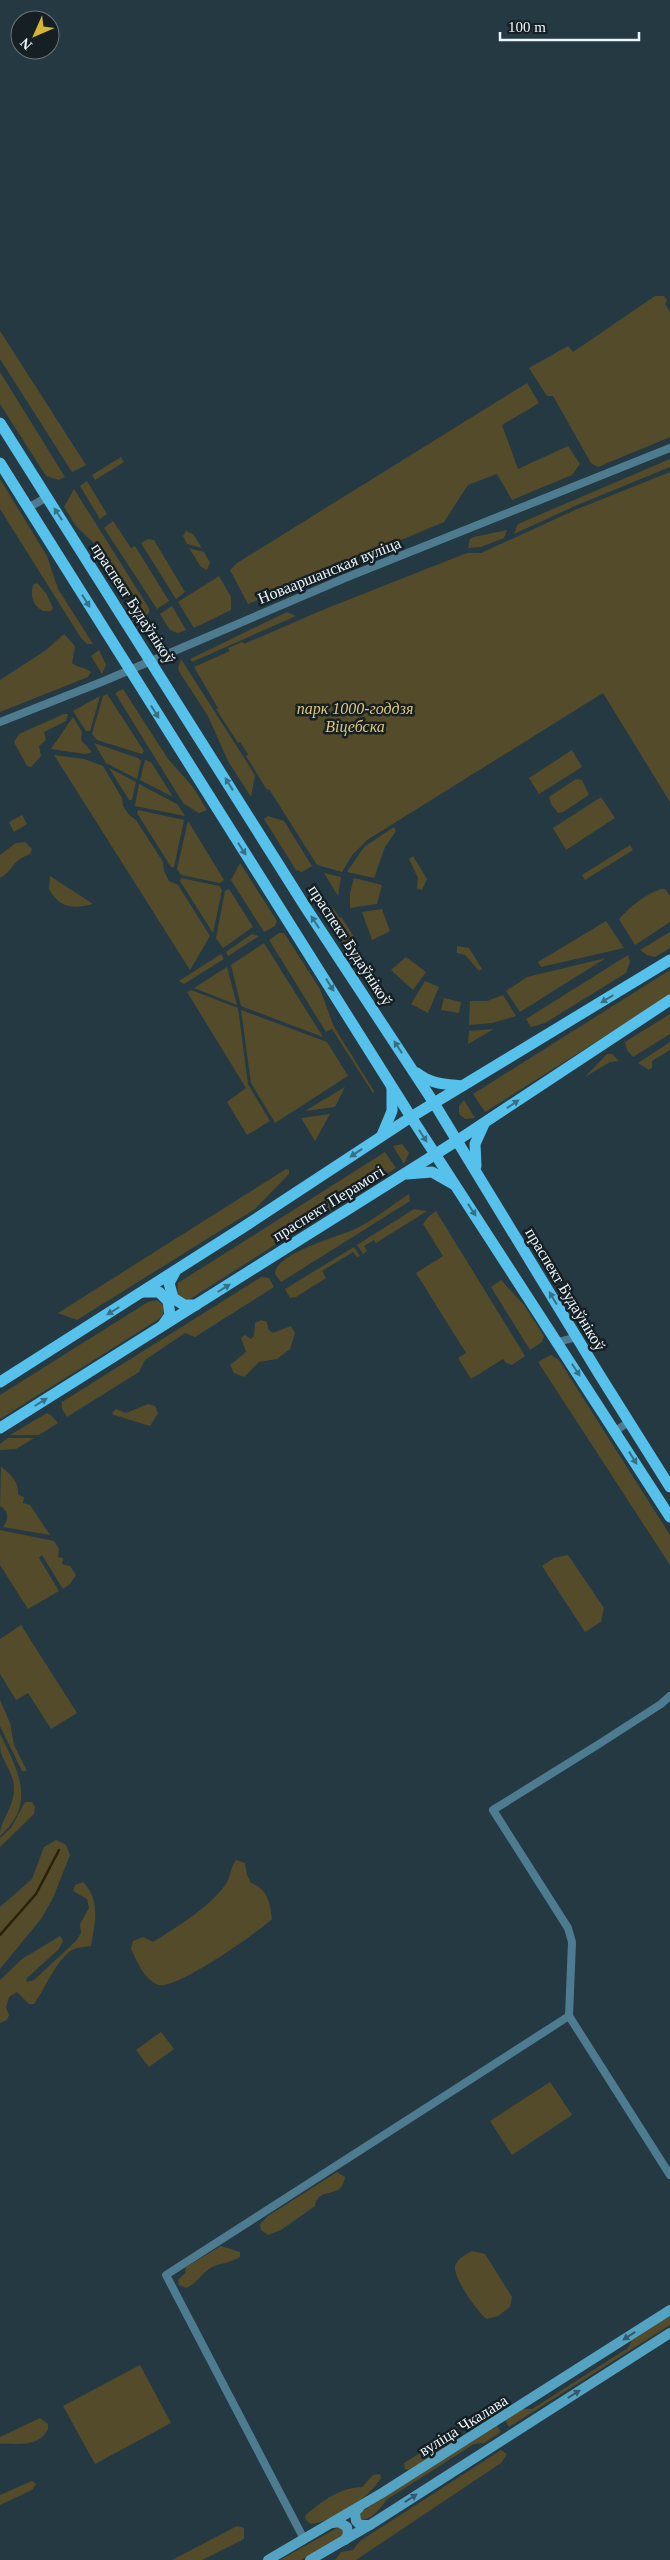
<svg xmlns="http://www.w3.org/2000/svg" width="670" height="2560" font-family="Georgia,serif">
  <rect width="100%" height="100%" fill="#253942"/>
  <g fill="#544b2b">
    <path d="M655 296H664L667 300 665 304 670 312V437L598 467 591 463 553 396H547L529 368 568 346 573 352Z"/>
    <path d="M0 331 86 465 72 472 0 359Z"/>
    <path d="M0 372 65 477 59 480 46 476 0 404Z"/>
    <path d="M527 383 539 403 502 425 518 469 568 446 580 464 572 475 512 500 497 474 468 485 444 522 248 604 230 570 237 563Z"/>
    <path d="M121 457 124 462 95 480 92 475Z"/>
    <path d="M670 459V467L575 506 514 534 518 524Z"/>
    <path d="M670 472V802L603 693 367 840 353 854 342 872 317 865 269 789 267 790 246 756 248 754 240 742 238 743 216 709 218 708 194 667 230 651 228 648 242 642 244 644 325 609 467 553H481L575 510Z"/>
    <path d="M0 479 47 556 58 589 93 644H87L81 638 0 509Z"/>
    <path d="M87 481 107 514 100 519 80 486Z"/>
    <path d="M74 489 149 608V613L145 616 107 556 76 526 64 507Z"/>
    <path d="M113 521 131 548 135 546 169 601 157 609 104 528Z"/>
    <path d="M507 530 504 538 481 547 468 548 470 539C477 535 497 533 507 530Z"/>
    <path d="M186 531 193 534 202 548 187 544 183 536Z"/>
    <path d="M148 539 154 540 185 592 176 599 141 543Z"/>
    <path d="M189 548 204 552 210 563 207 570 201 567Z"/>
    <path d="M219 576 231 597V610L194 628 178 602Z"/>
    <path d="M37 583 46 593 53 608 51 611H43C33 606 30 595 33 585Z"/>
    <path d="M172 606 186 630 178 633 170 630 160 614Z"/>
    <path d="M287 612 296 616 192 662 190 659Z"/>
    <path d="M64 634 75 646 72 663C78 668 85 667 91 672L88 677 0 712V680L46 650Z"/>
    <path d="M99 650 106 665 102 674 91 656Z"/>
    <path d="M181 659 255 775 251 797 228 761 208 716 180 673 178 668Z"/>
    <path d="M123 689 168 759 193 787 207 810 199 813 183 803 115 693Z"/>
    <path d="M107 694 144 751 142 754 97 740 92 734 103 696Z"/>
    <path d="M100 696 90 731H86L73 711Z"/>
    <path d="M64 714H68L66 721 44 732 46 740 39 746 41 756 31 767 27 766 14 742 19 734Z"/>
    <path d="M73 717 82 732 81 740 92 752 86 754 51 749Z"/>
    <path d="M94 743 138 758 141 761 137 779 106 763Z"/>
    <path d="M572 750 582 767 539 794 529 778Z"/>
    <path d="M54 755 84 759 103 766 122 798 123 806 129 815 136 820 163 862 164 871 169 881 178 885 210 936 190 970Z"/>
    <path d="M145 760 151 762 173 797 140 780Z"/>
    <path d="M109 768 136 782 132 800H129Z"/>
    <path d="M576 779 582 780 589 795 563 812 558 813 551 804 549 797Z"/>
    <path d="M139 784 177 804 185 816 135 806Z"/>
    <path d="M601 797 615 818 566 850 553 828Z"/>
    <path d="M138 810 184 820 174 867H171L137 813Z"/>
    <path d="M22 815 27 824 14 832 9 822Z"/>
    <path d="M268 816 284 821 312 866 302 872 296 870 264 819Z"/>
    <path d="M188 821 224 880 220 883 181 875 177 869Z"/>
    <path d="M394 827 396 831 385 847 374 878 347 872 364 847Z"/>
    <path d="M25 842 32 849 30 854C10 862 13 871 0 878V855L16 843Z"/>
    <path d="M630 845 633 850 585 880 582 875Z"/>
    <path d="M413 856 427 879 422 890 417 889 418 878 409 859Z"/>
    <path d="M240 863 277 921 275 926 264 932 231 880Z"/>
    <path d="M324 873 341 877 338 896Z"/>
    <path d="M50 876 93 904C74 909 60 909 49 889Z"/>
    <path d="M181 878 219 886 222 890 213 933 180 881Z"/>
    <path d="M354 878 382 885 377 904 350 908V893Z"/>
    <path d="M229 889 253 927 223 948 216 938 225 891Z"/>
    <path d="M661 889H665L670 896V922L635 945 619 919C630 907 644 895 661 889Z"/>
    <path d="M329 907 333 908 339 917 342 918 354 937 357 951 371 976 353 960 328 919Z"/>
    <path d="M382 909 390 931 372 940 362 912Z"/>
    <path d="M606 921 624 948 541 967 538 962Z"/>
    <path d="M670 932V948L655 957 647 955 640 950Z"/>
    <path d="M279 933H284L320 989 334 1027 374 1091 373 1093 332 1029 326 1032 269 940Z"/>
    <path d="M252 934 259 936 228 956 226 952Z"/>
    <path d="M264 943 323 1037 241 1006 231 965Z"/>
    <path d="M457 946 469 948 482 969 479 971 465 955 457 953Z"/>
    <path d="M221 954 224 959 184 984 179 981Z"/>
    <path d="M628 955 630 962 626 973 545 1023 531 1027 526 1019Z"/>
    <path d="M406 957 426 972 413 990 391 970Z"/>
    <path d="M606 958 520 1012 506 991 527 977Z"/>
    <path d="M227 967 237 1005 194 988Z"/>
    <path d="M670 970V995L485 1112 473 1094Z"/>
    <path d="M425 981 439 987 428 1013 411 1004Z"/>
    <path d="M191 990 238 1008 248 1084 270 1121 247 1135 227 1102 246 1088 187 992Z"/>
    <path d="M503 995 516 1016 492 1023 469 1025 470 1001H487Z"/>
    <path d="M444 998 461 1002 459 1013 441 1010Z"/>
    <path d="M241 1010 327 1042 348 1076 275 1123 251 1083Z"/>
    <path d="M670 1014V1034L633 1057 627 1050 625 1042Z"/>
    <path d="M494 1029 468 1044 469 1031Z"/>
    <path d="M670 1042V1050L652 1061V1068L649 1070 638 1063Z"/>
    <path d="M607 1054H612L619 1061 610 1062 585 1077Z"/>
    <path d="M345 1087 335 1107 305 1111Z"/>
    <path d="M464 1100 475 1118 465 1119 459 1114V1106Z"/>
    <path d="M330 1114 315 1141 301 1118Z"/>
    <path d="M402 1144 409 1153 404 1164 393 1146Z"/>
    <path d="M385 1152 396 1168 190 1299H184L177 1294 178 1283Z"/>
    <path d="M286 1169 289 1170V1174L255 1209 77 1320 58 1313Z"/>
    <path d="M409 1194 410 1201 281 1282 275 1274C276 1252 340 1237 357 1228 375 1219 392 1205 409 1194Z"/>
    <path d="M414 1209 427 1211 376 1243 374 1240 364 1246 367 1251 363 1254 357 1245Z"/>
    <path d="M436 1211 525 1356 512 1365 506 1363 503 1359 471 1379 458 1358 466 1353 416 1273 443 1256 423 1224 428 1217Z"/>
    <path d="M354 1247 360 1256 357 1257 353 1252 322 1271 326 1278 296 1297 290 1298 285 1289Z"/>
    <path d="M261 1277 269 1278 274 1287 195 1337 185 1333 145 1360 139 1372 67 1417 62 1409V1402Z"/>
    <path d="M501 1280 524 1305 544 1336 542 1342 530 1350 491 1287Z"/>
    <path d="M157 1300 164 1306 165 1312 159 1319 0 1419V1395L148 1302Z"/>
    <path d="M261 1320 267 1322 268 1329 273 1333 291 1326 295 1333 290 1349 277 1359 259 1362 244 1377 234 1373 230 1365 246 1352 241 1338 245 1335 251 1339 254 1336 255 1323Z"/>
    <path d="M551 1355 559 1360 670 1535V1565L538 1362Z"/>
    <path d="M148 1404 155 1406 158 1413 150 1426 114 1415 112 1413 116 1409 126 1413Z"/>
    <path d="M47 1413 51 1415 58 1423 39 1435H10Z"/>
    <path d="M8 1438H34L16 1449 0 1450V1444Z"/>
    <path d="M1 1467C11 1474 19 1482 18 1495L24 1497 23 1503 30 1505 50 1535 3 1527C9 1519 9 1511 0 1506Z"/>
    <path d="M0 1530 54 1541 59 1549 58 1557 63 1558 62 1564 70 1566 76 1575 70 1584 63 1589 42 1555 39 1558 59 1591 28 1609 0 1565Z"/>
    <path d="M568 1555 604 1608 601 1622 585 1632 542 1566 554 1558Z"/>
    <path d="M21 1625 77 1713 51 1729 28 1693 16 1700 0 1674V1639Z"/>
    <path d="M0 1700 10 1723 14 1745 27 1771H22L0 1726Z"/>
    <path d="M0 1734C18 1770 37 1804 0 1836 0 1820 14 1808 14 1789 14 1775 6 1766 1 1753 0 1748 0 1740 0 1734Z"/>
    <path d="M25 1802H32L35 1807 34 1814 0 1847V1838L11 1828Z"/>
    <path d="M56 1840 66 1845 70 1855 53 1898 41 1919 0 1969V1907L32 1879 44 1847Z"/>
    <path d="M236 1860 245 1863 247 1875 251 1883C268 1889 270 1903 272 1919 257 1933 176 1990 159 1985 144 1980 137 1961 131 1949L133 1941 143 1937 153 1942C178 1926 208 1909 226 1884 231 1876 230 1868 236 1860Z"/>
    <path d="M83 1882C101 1900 95 1924 91 1946 86 1947 79 1947 74 1949 58 1956 45 1989 34 2004H29L17 1992 9 1997 6 2008 9 2015 7 2020 0 2023V1980L22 1959 60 1936 63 1941 59 1949 26 1979 27 1982 34 1980 76 1941 81 1933 80 1924 89 1908 87 1899 73 1891 75 1885Z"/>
    <path d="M161 2032 174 2049 149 2067 136 2050Z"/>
    <path d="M550 2082 572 2115 512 2155 490 2121Z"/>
    <path d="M337 2172 345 2177C342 2201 318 2185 315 2206L281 2230 268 2235 261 2230 260 2224 268 2216Z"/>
    <path d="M221 2246 240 2252V2257C229 2263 222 2263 212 2267 202 2272 197 2284 186 2288L179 2285 178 2280 185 2273 186 2267Z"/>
    <path d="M472 2251 485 2254 512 2297 510 2307 498 2316 487 2319C478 2313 453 2278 455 2266 457 2259 466 2254 472 2251Z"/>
    <path d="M670 2316V2325L509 2427 505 2420 522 2409H532L628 2348 632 2340Z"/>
    <path d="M140 2365 171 2423 95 2464 63 2406Z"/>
    <path d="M40 2418 48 2424V2429C39 2448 17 2443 0 2444V2437Z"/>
    <path d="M497 2426 501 2432 484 2443 474 2444 386 2500C381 2508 369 2523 359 2519L361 2512Z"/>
    <path d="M455 2434 457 2438 455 2442 409 2470 405 2469 404 2463 449 2435Z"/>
    <path d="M501 2450 507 2454 501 2463 356 2560H335L341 2552 353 2550 360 2541Z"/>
    <path d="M380 2474 381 2478C368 2498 336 2521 311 2524L306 2520 305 2516C320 2502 341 2487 362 2487L373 2475Z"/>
    <path d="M32 2481 36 2484 32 2490 0 2505V2495Z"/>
    <path d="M237 2526 244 2528V2539L202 2560H172Z"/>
    <path d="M339 2527H343L344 2535 301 2560H280Z"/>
  </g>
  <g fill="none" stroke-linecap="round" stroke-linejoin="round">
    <path stroke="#2a2206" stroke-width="2.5" d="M0 1935 36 1894 59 1850"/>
    <g stroke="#4d7c91" stroke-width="8">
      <path d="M28 508 47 497"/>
      <path d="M0 722 104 681 345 578 670 448"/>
      <path d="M558 1342 577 1337"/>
      <path d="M615 1431 629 1422"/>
      <path d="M670 1696 661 1704 599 1744 493 1810 568 1928 572 1942 569 2016 670 2175"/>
      <path d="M304 2539 166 2275 569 2016"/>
    </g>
    <g stroke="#54a3c3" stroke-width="10">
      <path d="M359 2508 355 2512 356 2521 360 2525H370"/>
      <path d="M333 2523 339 2522 347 2527 348 2534 345 2540"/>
      <path d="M268 2560 382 2493 670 2310"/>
      <path d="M310 2560 370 2525 670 2333"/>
    </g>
    <g stroke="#56c1eb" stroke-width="11">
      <path d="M0 423 306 908 434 1103 599 1374 670 1487"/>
      <path d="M0 463 411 1117 670 1517"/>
      <path d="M417 1073C431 1084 444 1084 462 1086"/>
      <path d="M382 1135 392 1111V1088"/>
      <path d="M476 1166 475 1144 484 1124"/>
      <path d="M407 1174 432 1172 453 1184"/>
      <path d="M175 1272 169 1283 173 1298 184 1305H196"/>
      <path d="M143 1292H159L168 1301 170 1315 163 1325"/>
      <path d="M0 1382 242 1228 411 1117 670 960"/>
      <path d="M0 1428 458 1140 670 1000"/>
    </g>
  </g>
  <defs><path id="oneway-solid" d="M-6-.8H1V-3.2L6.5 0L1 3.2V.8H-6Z" transform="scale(1.25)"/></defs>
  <g fill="#367087">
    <use href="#oneway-solid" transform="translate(58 514) rotate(-123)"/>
    <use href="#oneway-solid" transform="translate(86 601) rotate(58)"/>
    <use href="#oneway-solid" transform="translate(155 712) rotate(58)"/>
    <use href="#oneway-solid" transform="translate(229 784) rotate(-122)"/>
    <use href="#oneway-solid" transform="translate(242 849) rotate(57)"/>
    <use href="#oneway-solid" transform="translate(315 922) rotate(-123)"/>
    <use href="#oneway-solid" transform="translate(330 985) rotate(58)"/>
    <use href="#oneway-solid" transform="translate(607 999) rotate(149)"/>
    <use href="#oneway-solid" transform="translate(398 1047) rotate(-123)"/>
    <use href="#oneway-solid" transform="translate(513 1104) rotate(-34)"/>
    <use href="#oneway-solid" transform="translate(423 1136) rotate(57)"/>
    <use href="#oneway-solid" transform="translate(356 1153) rotate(146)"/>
    <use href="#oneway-solid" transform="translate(472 1210) rotate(57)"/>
    <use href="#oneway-solid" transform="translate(224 1288) rotate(-32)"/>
    <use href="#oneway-solid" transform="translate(553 1298) rotate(-121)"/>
    <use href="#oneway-solid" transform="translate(113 1311) rotate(148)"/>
    <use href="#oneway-solid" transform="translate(576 1370) rotate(57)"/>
    <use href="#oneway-solid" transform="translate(41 1402) rotate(-32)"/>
    <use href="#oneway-solid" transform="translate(633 1458) rotate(58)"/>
  </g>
  <g fill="#325a6b">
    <use href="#oneway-solid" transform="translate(629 2336) rotate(147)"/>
    <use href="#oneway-solid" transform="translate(574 2394) rotate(-32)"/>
    <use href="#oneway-solid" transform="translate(411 2498) rotate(-33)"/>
  </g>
  <g text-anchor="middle" stroke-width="5" stroke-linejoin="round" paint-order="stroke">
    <g font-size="16" fill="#eaf7fc" stroke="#161f23">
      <text transform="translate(329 570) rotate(-22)" y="6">Новааршанская вуліца</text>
      <text transform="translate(134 603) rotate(57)" y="6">праспект Будаўнікоў</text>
      <text transform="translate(351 945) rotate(57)" y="6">праспект Будаўнікоў</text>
      <text transform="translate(328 1203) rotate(-32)" y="6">праспект Перамогі</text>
      <text transform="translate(566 1289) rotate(59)" y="6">праспект Будаўнікоў</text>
      <text transform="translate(463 2425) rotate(-32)" y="6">вуліца Чкалава</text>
    </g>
    <g font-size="16" font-style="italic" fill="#dec777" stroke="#161f23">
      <text x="355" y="714">парк 1000-годдзя<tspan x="355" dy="18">Віцебска</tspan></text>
    </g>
  </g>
  <g transform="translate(35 35) rotate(225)"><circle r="24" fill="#161f23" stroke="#6b757a"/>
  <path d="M0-4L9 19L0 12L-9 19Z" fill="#d6b534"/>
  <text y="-8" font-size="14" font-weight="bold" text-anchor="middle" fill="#eaf7fc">N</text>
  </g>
  <path d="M500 32v8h139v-8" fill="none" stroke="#eaf7fc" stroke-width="2.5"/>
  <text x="508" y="32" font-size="15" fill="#eaf7fc" stroke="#161f23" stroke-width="4" paint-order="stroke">100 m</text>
</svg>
